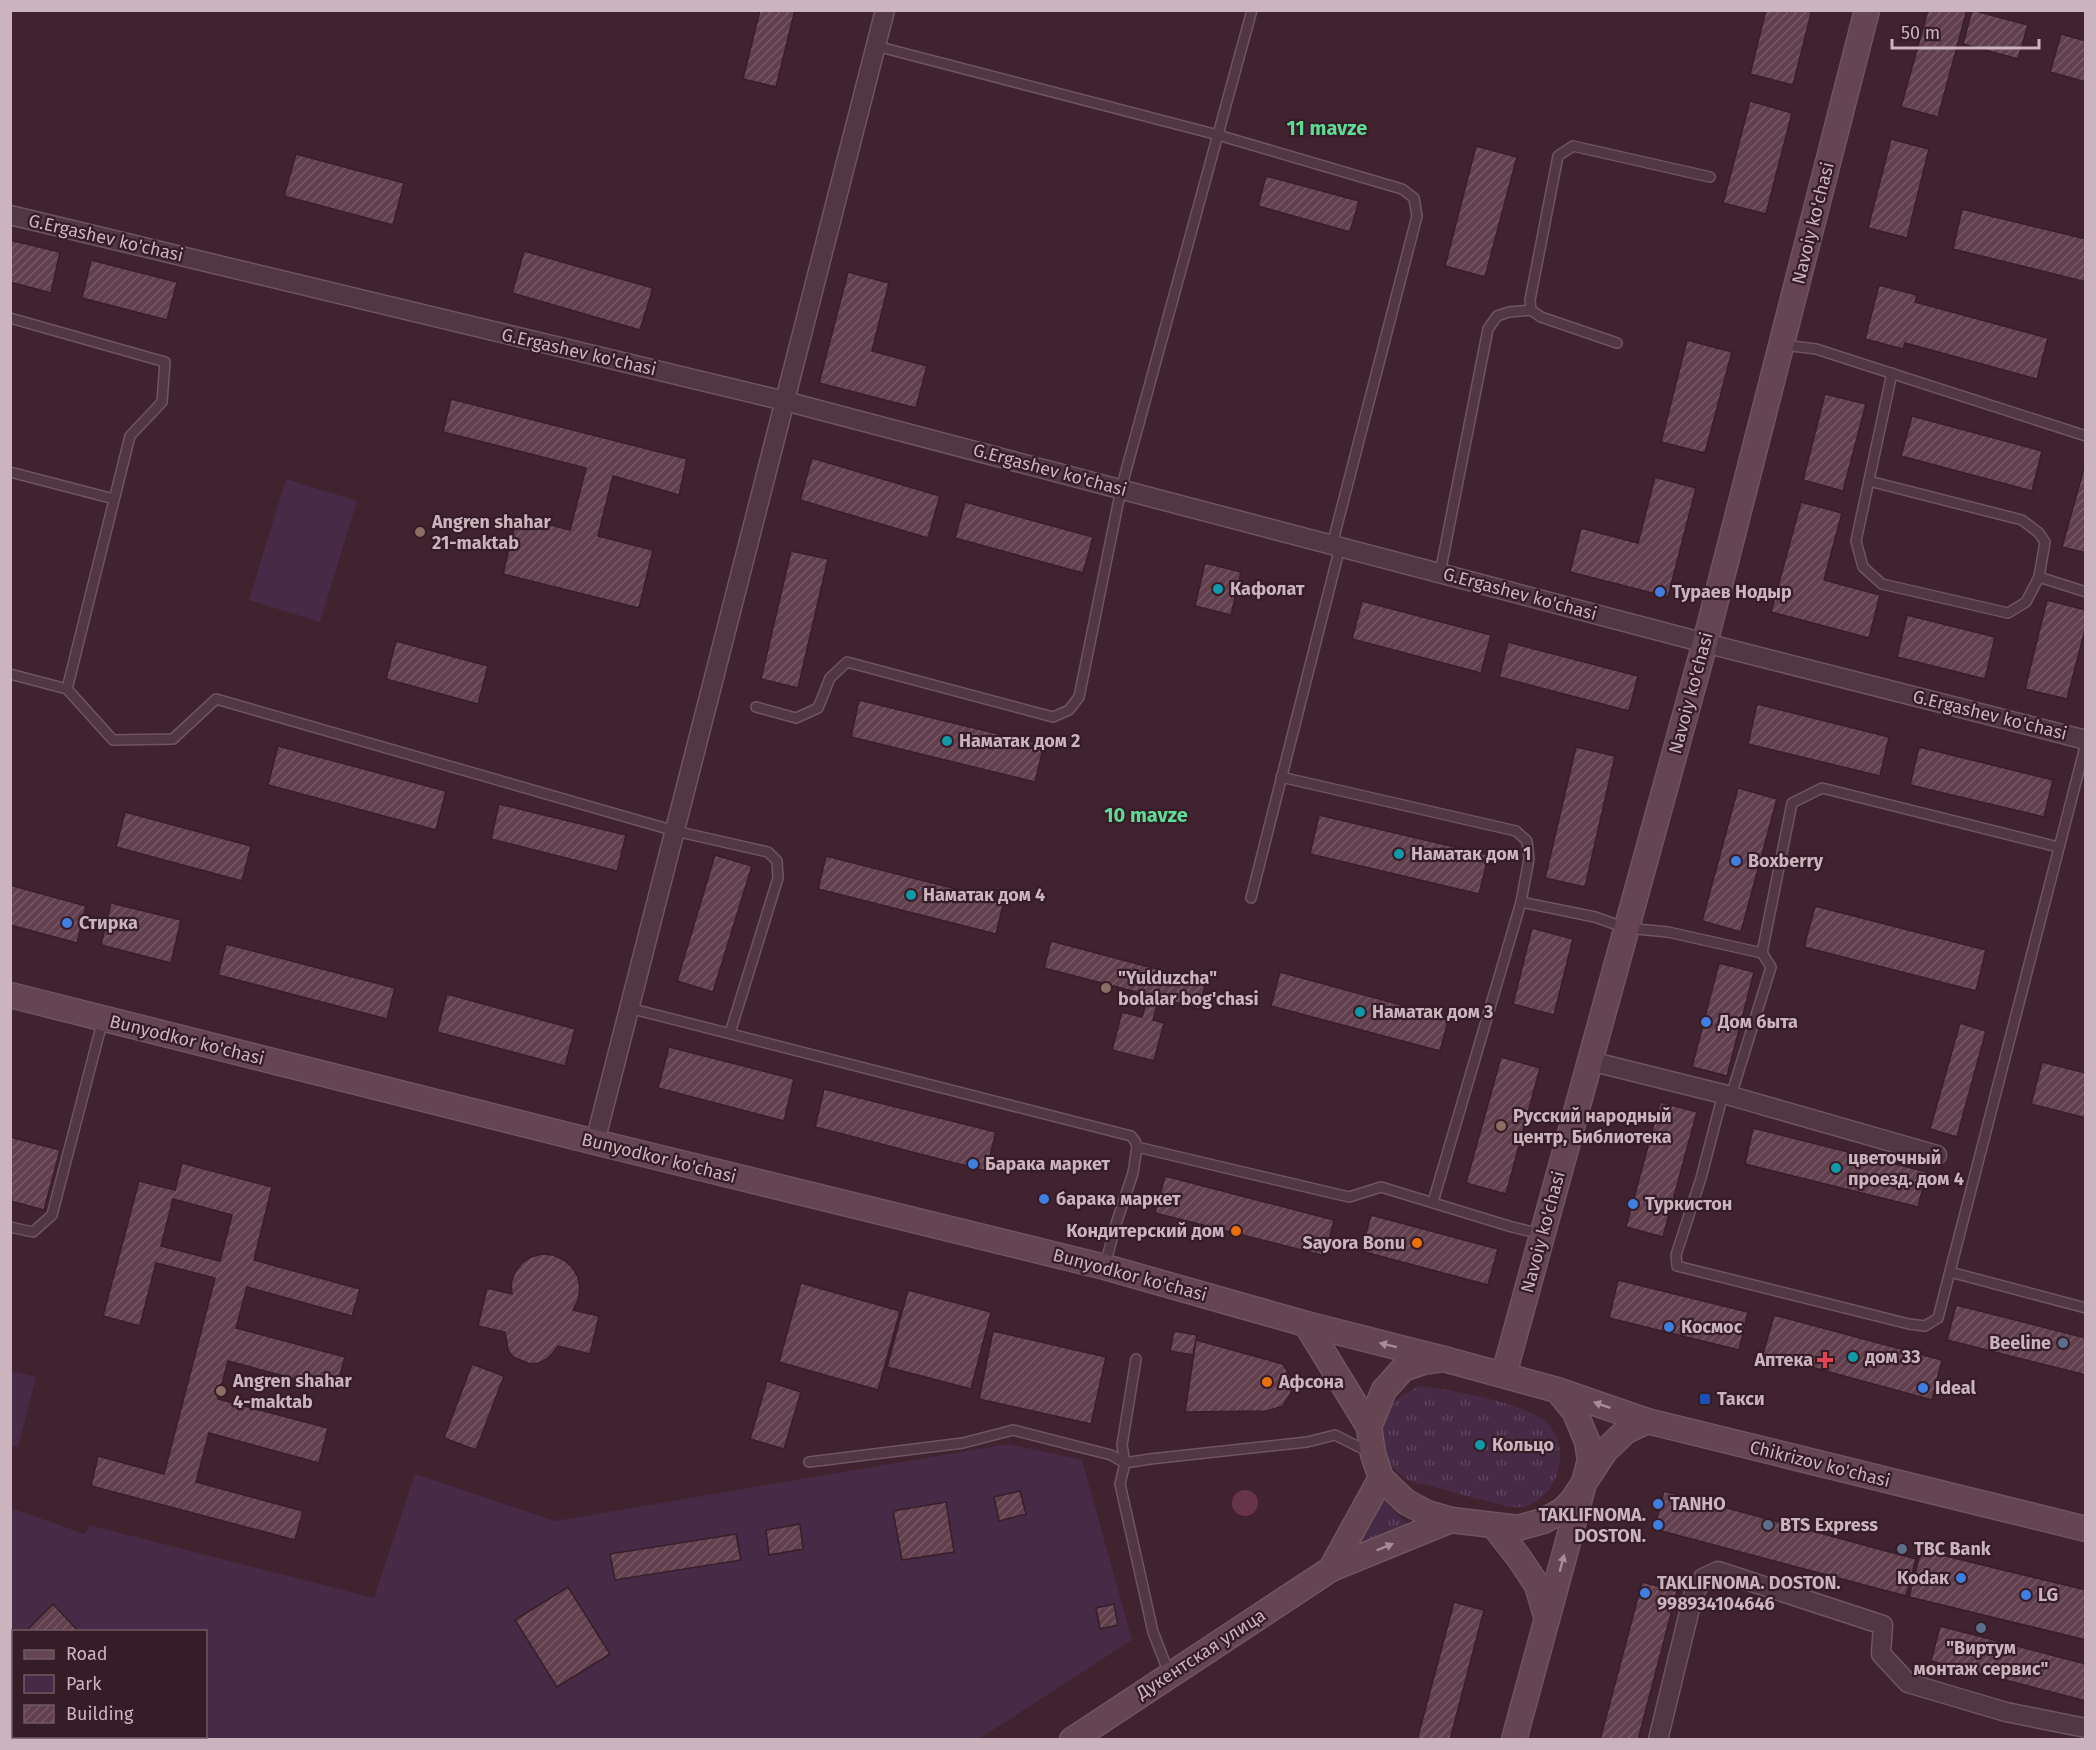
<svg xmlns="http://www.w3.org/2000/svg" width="2096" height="1750" font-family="'Fira Sans',sans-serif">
  <defs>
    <pattern id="grass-tufts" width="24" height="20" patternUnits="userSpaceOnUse" patternTransform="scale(1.5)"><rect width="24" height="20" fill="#462a46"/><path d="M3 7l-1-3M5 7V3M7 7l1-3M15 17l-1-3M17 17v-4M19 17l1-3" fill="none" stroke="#5f465f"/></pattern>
    <pattern id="building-hatch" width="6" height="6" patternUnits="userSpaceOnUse" patternTransform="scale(1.5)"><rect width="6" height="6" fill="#613f4d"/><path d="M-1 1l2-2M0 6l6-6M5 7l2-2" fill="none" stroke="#765865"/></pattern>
  </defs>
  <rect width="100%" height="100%" fill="#412330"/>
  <g fill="url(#grass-tufts)">
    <path d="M1420 1386C1450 1390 1530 1403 1549 1425 1577 1457 1548 1517 1506 1506 1481 1500 1456 1493 1431 1486 1423 1484 1411 1483 1405 1478 1389 1467 1376 1446 1382 1427 1388 1403 1398 1397 1420 1386Z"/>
    <path d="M1383 1500 1410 1526 1356 1545Z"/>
  </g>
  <g fill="#462a46" fill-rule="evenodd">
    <path d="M286 479 357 501 320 622 249 600Z"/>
    <path d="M10 1371 36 1377 18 1447 11 1445Z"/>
    <path d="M1008 1444 1082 1460 1132 1640 979 1739H11V1508L85 1534 89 1525 374 1598 415 1474 555 1521ZM14 1632H206V1736H14Z"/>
  </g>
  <circle fill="#67344a" cx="1245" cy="1503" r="13"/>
  <g fill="url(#building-hatch)" stroke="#381e29" stroke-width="1.5" fill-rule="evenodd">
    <path d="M760 10H795L776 87 743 79Z"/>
    <path d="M1766 10H1812L1793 85 1750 74Z"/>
    <path d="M1928 10H1967L1938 117 1901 107Z"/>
    <path d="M1972 10 2028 25 2018 59 1963 44Z"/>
    <path d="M2061 34 2086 41V82L2050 72Z"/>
    <path d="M1750 101 1792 113 1766 214 1723 203Z"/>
    <path d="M1891 139 1929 149 1907 238 1868 228Z"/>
    <path d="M1476 146 1517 157 1485 277 1445 266Z"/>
    <path d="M296 154 404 183 393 225 284 196Z"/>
    <path d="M1266 176 1359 201 1350 232 1258 206Z"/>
    <path d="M1962 209 2086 239V282L1953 249Z"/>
    <path d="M10 240 60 252 51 293 10 282Z"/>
    <path d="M524 251 653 288 640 330 512 293Z"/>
    <path d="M91 260 177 282 167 320 82 298Z"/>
    <path d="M848 272 889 283 872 351 927 366 916 408 819 383Z"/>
    <path d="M1879 285 1917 295 1915 302 2048 338 2037 379 1905 343 1903 349 1865 339Z"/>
    <path d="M1687 340 1732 352 1705 453 1661 442Z"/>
    <path d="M1825 394 1866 404 1843 491 1803 480Z"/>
    <path d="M451 399 687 459 679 495 613 476 598 536 653 550 639 608 503 574 517 516 570 530 586 468 443 432Z"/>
    <path d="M1912 416 2042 451 2032 491 1901 456Z"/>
    <path d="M812 458 940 496 928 538 800 500Z"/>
    <path d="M2086 461V553L2062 547Z"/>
    <path d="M1655 477 1696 488 1668 597 1570 572 1581 528 1638 543Z"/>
    <path d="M965 502 1093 537 1083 573 955 538Z"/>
    <path d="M1801 502 1842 513 1824 580 1880 595 1869 638 1771 612Z"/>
    <path d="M791 551 828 559 798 688 761 679Z"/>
    <path d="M1205 563 1241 572 1231 615 1195 606Z"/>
    <path d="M2047 600 2086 610V626L2067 699 2025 689Z"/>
    <path d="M1362 601 1491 635 1481 673 1352 639Z"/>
    <path d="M1907 615 1995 637 1985 679 1897 657Z"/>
    <path d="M396 641 488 666 478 704 386 679Z"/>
    <path d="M1508 642 1638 676 1629 711 1499 677Z"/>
    <path d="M859 700 1044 745 1035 782 851 737Z"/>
    <path d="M1757 704 1889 737 1880 776 1748 744Z"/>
    <path d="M278 746 446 791 436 830 268 785Z"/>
    <path d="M1576 747 1615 756 1585 887 1545 878Z"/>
    <path d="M1919 747 2053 780 2044 817 1910 785Z"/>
    <path d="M1738 788 1777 799 1741 932 1702 921Z"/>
    <path d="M499 804 626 835 617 871 491 839Z"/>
    <path d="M125 812 251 846 242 881 116 847Z"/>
    <path d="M1319 815 1489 855 1479 894 1310 854Z"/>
    <path d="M715 855 752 866 713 992 677 981Z"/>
    <path d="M826 856 1004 901 996 934 818 889Z"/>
    <path d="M10 885 86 906 77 943 10 925Z"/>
    <path d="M111 903 181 920 171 963 101 945Z"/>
    <path d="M1815 906 1986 950 1976 991 1804 947Z"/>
    <path d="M1532 928 1573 939 1554 1015 1513 1004Z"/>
    <path d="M1051 941 1206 982 1199 1009 1159 998 1153 1020 1164 1023 1154 1061 1112 1050 1122 1012 1142 1017 1148 995 1044 968Z"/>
    <path d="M226 944 395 988 387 1019 218 975Z"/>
    <path d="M1719 963 1754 972 1727 1076 1692 1067Z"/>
    <path d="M1280 972 1449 1018 1440 1051 1271 1006Z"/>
    <path d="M447 994 575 1029 565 1066 437 1032Z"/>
    <path d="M1960 1023 1986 1031 1957 1137 1930 1129Z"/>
    <path d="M669 1047 794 1079 784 1121 658 1088Z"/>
    <path d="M1501 1057 1540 1068 1506 1194 1466 1183Z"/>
    <path d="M2042 1062 2086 1073V1118L2031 1104Z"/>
    <path d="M824 1089 996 1132 986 1171 815 1127Z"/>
    <path d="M1660 1102 1697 1112 1663 1237 1626 1227Z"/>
    <path d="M1753 1128 1927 1172 1918 1207 1745 1164Z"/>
    <path d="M10 1137 60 1150 44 1210 10 1201Z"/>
    <path d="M182 1163 272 1187 254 1260 360 1289 352 1316 247 1287 236 1328 345 1357 336 1390 228 1361 218 1399 328 1428 319 1463 209 1433 196 1482 303 1511 295 1540 91 1486 98 1456 164 1474 215 1278 156 1263 140 1326 103 1316 139 1181 175 1190ZM173 1199 232 1215 220 1261 161 1246Z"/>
    <path d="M1165 1176 1334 1220 1325 1256 1155 1213Z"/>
    <path d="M1371 1215 1498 1249 1488 1285 1361 1251Z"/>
    <path d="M542 1254 553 1255 564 1260 572 1267 578 1277 580 1289 578 1300 573 1310 599 1316 590 1354 558 1346 553 1353 547 1359 539 1363 530 1364 513 1357 508 1350 505 1332 478 1326 487 1288 512 1294 511 1283 515 1272 522 1263 531 1257Z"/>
    <path d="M1618 1280 1748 1312 1739 1350 1609 1318Z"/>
    <path d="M801 1283 900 1311 878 1390 779 1362Z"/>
    <path d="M908 1290 991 1312 971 1389 887 1367Z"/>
    <path d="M1956 1305 2086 1338V1375L1947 1340Z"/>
    <path d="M1774 1315 1942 1360 1932 1400 1763 1354Z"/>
    <path d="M993 1331 1106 1357 1091 1424 979 1399Z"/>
    <path d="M1174 1331 1197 1335 1193 1355 1170 1351Z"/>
    <path d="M1196 1340 1283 1364 1292 1379 1291 1393 1283 1406 1267 1411 1185 1412Z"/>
    <path d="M472 1364 504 1376 476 1450 444 1438Z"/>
    <path d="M767 1381 801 1392 784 1449 750 1439Z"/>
    <path d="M1020 1491 1026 1514 999 1521 994 1497Z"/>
    <path d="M1664 1491 1916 1559 1906 1596 1654 1529Z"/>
    <path d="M946 1502 954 1552 902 1560 893 1511Z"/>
    <path d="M800 1524 803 1549 769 1555 766 1530Z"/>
    <path d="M736 1534 741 1560 615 1580 610 1554Z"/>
    <path d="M1921 1550 2086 1590V1640L1909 1597Z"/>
    <path d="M1642 1582 1677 1591 1638 1740H1600Z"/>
    <path d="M568 1587 610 1654 557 1687 515 1620Z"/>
    <path d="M1454 1602 1484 1610 1450 1740H1417Z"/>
    <path d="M53 1604 79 1632H25Z"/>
    <path d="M1114 1604 1118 1625 1100 1629 1096 1608Z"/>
    <path d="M1940 1626 2086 1664V1701L1931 1661Z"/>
    <path d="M14 1642V1702L10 1705V1645Z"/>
  </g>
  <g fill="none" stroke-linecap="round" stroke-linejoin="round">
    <g stroke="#6e5560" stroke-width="12">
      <g id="service">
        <path d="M876 46 1218 135 1402 189 1414 198 1417 216 1332 545"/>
        <path d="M10 318 165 362 162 402 130 436 67 689 113 740 173 739 216 699 675 831 768 852 777 861 778 878 730 1033"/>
        <path d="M1617 343 1541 317 1531 310 1530 300 1558 156 1573 146 1710 177"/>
        <path d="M1784 345 1816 349 2086 436"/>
        <path d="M1892 373 1856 541 1863 567 1882 584 2008 613 2026 602 2039 577 2086 592"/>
        <path d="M10 472 114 499"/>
        <path d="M1869 481 2022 520 2039 533 2045 542 2039 577"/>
        <path d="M1440 573 1488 329 1497 316 1509 312 1531 310"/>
        <path d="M10 674 67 689"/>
        <path d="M756 707 796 718 818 708 830 678 847 662 1053 717 1069 710 1079 697 1121 489 1252 10"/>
        <path d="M1281 777 1516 831 1527 841 1529 859 1521 902"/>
        <path d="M1251 898 1340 547"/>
        <path d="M1762 953 1792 803 1822 788 2058 847"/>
        <path d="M629 1008 1131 1136 1135 1141 1137 1147 1133 1173 1116 1224 1105 1265"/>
        <path d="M1723 1094 1701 1178 1676 1255 1677 1266 1909 1324 1925 1326 1938 1318 2086 743"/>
        <path d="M1137 1147 1349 1197 1381 1187 1512 1227 1542 1234"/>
        <path d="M1433 1202 1521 902 1595 917 1626 928 1668 932 1762 953 1771 967 1731 1096"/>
        <path d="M10 1227 33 1232 52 1215 103 1019"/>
        <path d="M1950 1272 2086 1308"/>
        <path d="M809 1462 963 1443 1013 1430 1111 1455 1125 1463 1122 1445 1136 1359"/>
        <path d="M1169 1673 1153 1632 1120 1484 1125 1463 1150 1459 1307 1442 1335 1435 1369 1452"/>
      </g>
    </g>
    <g stroke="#6e5560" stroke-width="21">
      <g id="minor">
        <path d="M10 215 785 401 1705 643 2086 740"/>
        <path d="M1590 1061 1731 1096 1937 1155"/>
        <path d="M595 1142 885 10"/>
        <path d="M1658 1740 1693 1596 1703 1578 1718 1571 1883 1625 1881 1654 1908 1683 2006 1712 2086 1728"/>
      </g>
    </g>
    <g stroke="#6e5560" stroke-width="27">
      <g id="secondary">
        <path d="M10 995 595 1142 1105 1267 1306 1324 1444 1359"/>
        <path d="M1306 1324 1369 1427"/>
        <path d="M1444 1359 1557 1390 1575 1412 1587 1441 1590 1460 1584 1483 1572 1501 1562 1511 1543 1521 1518 1528 1451 1520 1427 1513 1406 1502 1381 1478 1373 1454 1369 1427 1384 1390 1403 1369 1423 1362Z"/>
        <path d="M1504 1374 1705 643 1867 10"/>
        <path d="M1557 1390 1647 1421 2086 1529"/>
        <path d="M1494 1526 1519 1558 1537 1585 1547 1619"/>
        <path d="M1331 1569 1381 1478"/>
        <path d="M1072 1740 1331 1569 1451 1520"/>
        <path d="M1514 1740 1584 1483 1605 1451 1626 1431 1647 1421"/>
      </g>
    </g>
    <use href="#service" stroke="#503742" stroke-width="9"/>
    <use href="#minor" stroke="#503742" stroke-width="18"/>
    <use href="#secondary" stroke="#644551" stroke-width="24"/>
  </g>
  <defs><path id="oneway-solid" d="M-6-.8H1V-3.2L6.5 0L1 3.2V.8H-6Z" transform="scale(1.5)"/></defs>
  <g fill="#a78d97">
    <use href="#oneway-solid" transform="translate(1388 1345) rotate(-166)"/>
    <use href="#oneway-solid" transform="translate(1602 1405) rotate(-161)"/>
    <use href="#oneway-solid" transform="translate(1385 1547) rotate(-22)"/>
    <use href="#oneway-solid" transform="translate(1562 1563) rotate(-75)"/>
  </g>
  <g fill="#8d6e63" stroke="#361c27" stroke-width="2">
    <circle cx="420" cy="532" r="6"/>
    <circle cx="1106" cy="988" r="6"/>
    <circle cx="1501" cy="1126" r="6"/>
    <circle cx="221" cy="1391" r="6"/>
  </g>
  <g fill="#0f9aa8" stroke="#361c27" stroke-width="2">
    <circle cx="1218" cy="589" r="6"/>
    <circle cx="947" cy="741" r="6"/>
    <circle cx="1399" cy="854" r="6"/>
    <circle cx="911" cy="895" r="6"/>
    <circle cx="1360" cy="1012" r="6"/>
    <circle cx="1836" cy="1168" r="6"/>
    <circle cx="1853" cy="1357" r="6"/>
    <circle cx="1480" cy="1445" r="6"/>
  </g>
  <g fill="#3f7fe0" stroke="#361c27" stroke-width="2">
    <circle cx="1660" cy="592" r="6"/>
    <circle cx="1736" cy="861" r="6"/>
    <circle cx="67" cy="923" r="6"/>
    <circle cx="1706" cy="1022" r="6"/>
    <circle cx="973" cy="1164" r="6"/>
    <circle cx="1044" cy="1199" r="6"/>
    <circle cx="1633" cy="1204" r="6"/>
    <circle cx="1669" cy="1327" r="6"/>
    <circle cx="1923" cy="1388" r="6"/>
    <circle cx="1658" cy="1504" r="6"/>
    <circle cx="1658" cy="1525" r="6"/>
    <circle cx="1961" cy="1578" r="6"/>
    <circle cx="1645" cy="1593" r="6"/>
    <circle cx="2026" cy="1595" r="6"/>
  </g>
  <g fill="#e8710a" stroke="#361c27" stroke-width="2">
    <circle cx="1236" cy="1231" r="6"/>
    <circle cx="1417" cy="1243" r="6"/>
    <circle cx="1267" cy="1382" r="6"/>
  </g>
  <g fill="#5c6f8a" stroke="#361c27" stroke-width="2">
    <circle cx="2063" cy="1343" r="6"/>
    <circle cx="1768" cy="1525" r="6"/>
    <circle cx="1902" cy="1549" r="6"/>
    <circle cx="1981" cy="1628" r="6"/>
  </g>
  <path fill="#e0444e" stroke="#361c27" stroke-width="2" d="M1822 1351h6v6h6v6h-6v6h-6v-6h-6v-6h6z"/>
  <rect fill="#1a4fb4" stroke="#361c27" stroke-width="2" x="1699" y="1393" width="12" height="12" rx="3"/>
  <g text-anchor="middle" stroke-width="4.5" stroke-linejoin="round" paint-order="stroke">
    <g font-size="18" fill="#cbb4bd" stroke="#361c27">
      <text transform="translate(1813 223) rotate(-76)" y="6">Navoiy ko'chasi</text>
      <text transform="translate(106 238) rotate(13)" y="6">G.Ergashev ko'chasi</text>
      <text transform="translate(579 352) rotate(13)" y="6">G.Ergashev ko'chasi</text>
      <text transform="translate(1050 470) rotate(15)" y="6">G.Ergashev ko'chasi</text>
      <text transform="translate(1520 594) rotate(15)" y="6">G.Ergashev ko'chasi</text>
      <text transform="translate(1691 693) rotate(-75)" y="6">Navoiy ko'chasi</text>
      <text transform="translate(1990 715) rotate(14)" y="6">G.Ergashev ko'chasi</text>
      <text transform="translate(187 1040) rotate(14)" y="6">Bunyodkor ko'chasi</text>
      <text transform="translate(659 1158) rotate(14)" y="6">Bunyodkor ko'chasi</text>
      <text transform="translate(1543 1232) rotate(-75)" y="6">Navoiy ko'chasi</text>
      <text transform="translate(1130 1275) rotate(15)" y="6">Bunyodkor ko'chasi</text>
      <text transform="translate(1820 1464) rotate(14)" y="6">Chikrizov ko'chasi</text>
      <text transform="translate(1201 1654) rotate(-33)" y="6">Дукентская улица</text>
    </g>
    <g font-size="18" font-weight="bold" fill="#cbb4bd" stroke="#361c27" text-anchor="start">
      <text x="432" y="528">Angren shahar<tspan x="432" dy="21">21-maktab</tspan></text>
      <text x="1230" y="595">Кафолат</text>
      <text x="1672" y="598">Тураев Нодыр</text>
      <text x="959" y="747">Наматак дом 2</text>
      <text x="1411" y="860">Наматак дом 1</text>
      <text x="1748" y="867">Boxberry</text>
      <text x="923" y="901">Наматак дом 4</text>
      <text x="79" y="929">Стирка</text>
      <text x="1118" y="984">"Yulduzcha"<tspan x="1118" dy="21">bolalar bog'chasi</tspan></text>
      <text x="1372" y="1018">Наматак дом 3</text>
      <text x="1718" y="1028">Дом быта</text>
      <text x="1513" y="1122">Русский народный<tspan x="1513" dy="21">центр, Библиотека</tspan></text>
      <text x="1848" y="1164">цветочный<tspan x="1848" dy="21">проезд. дом 4</tspan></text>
      <text x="985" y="1170">Барака маркет</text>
      <text x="1056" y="1205">барака маркет</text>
      <text x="1645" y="1210">Туркистон</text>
      <text x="1224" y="1237" text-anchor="end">Кондитерский дом</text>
      <text x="1405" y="1249" text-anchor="end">Sayora Bonu</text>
      <text x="1681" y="1333">Космос</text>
      <text x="2051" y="1349" text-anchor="end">Beeline</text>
      <text x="1865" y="1363">дом 33</text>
      <text x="1813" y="1366" text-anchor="end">Аптека</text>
      <text x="233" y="1387">Angren shahar<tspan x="233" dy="21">4-maktab</tspan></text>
      <text x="1279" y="1388">Афсона</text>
      <text x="1935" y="1394">Ideal</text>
      <text x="1717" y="1405">Такси</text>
      <text x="1492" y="1451">Кольцо</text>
      <text x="1670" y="1510">TANHO</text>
      <text x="1646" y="1521" text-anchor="end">TAKLIFNOMA.<tspan x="1646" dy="21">DOSTON.</tspan></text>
      <text x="1780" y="1531">BTS Express</text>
      <text x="1914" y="1555">TBC Bank</text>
      <text x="1949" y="1584" text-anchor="end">Kodaк</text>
      <text x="1657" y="1589">TAKLIFNOMA. DOSTON.<tspan x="1657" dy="21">998934104646</tspan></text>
      <text x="2038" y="1601">LG</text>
      <text x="1981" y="1654" text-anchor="middle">"Виртум<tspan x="1981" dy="21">монтаж сервис"</tspan></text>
    </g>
    <g font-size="20" font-weight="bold" fill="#5edc95" stroke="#361c27">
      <text x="1327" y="135">11 mavze</text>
      <text x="1146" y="822">10 mavze</text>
    </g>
  </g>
  <rect width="2096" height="1750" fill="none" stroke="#cbb4bd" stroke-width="24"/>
  <rect x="12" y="1630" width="195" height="108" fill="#361c27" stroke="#725963" stroke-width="1.5"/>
  <rect x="24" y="1650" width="30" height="9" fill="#644551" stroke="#725963" stroke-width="1.5"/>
  <text x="66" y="1660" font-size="18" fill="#cbb4bd">Road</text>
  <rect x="24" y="1675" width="30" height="18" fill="#462a46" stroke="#725963" stroke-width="1.5"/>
  <text x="66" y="1690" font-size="18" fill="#cbb4bd">Park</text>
  <rect x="24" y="1705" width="30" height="18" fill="url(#building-hatch)" stroke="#725963" stroke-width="1.5"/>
  <text x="66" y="1720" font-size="18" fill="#cbb4bd">Building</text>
  <path d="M1892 39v9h147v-9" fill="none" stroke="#cbb4bd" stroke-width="3"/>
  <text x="1901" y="39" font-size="18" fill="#cbb4bd" stroke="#361c27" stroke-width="4.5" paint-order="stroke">50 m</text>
</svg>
